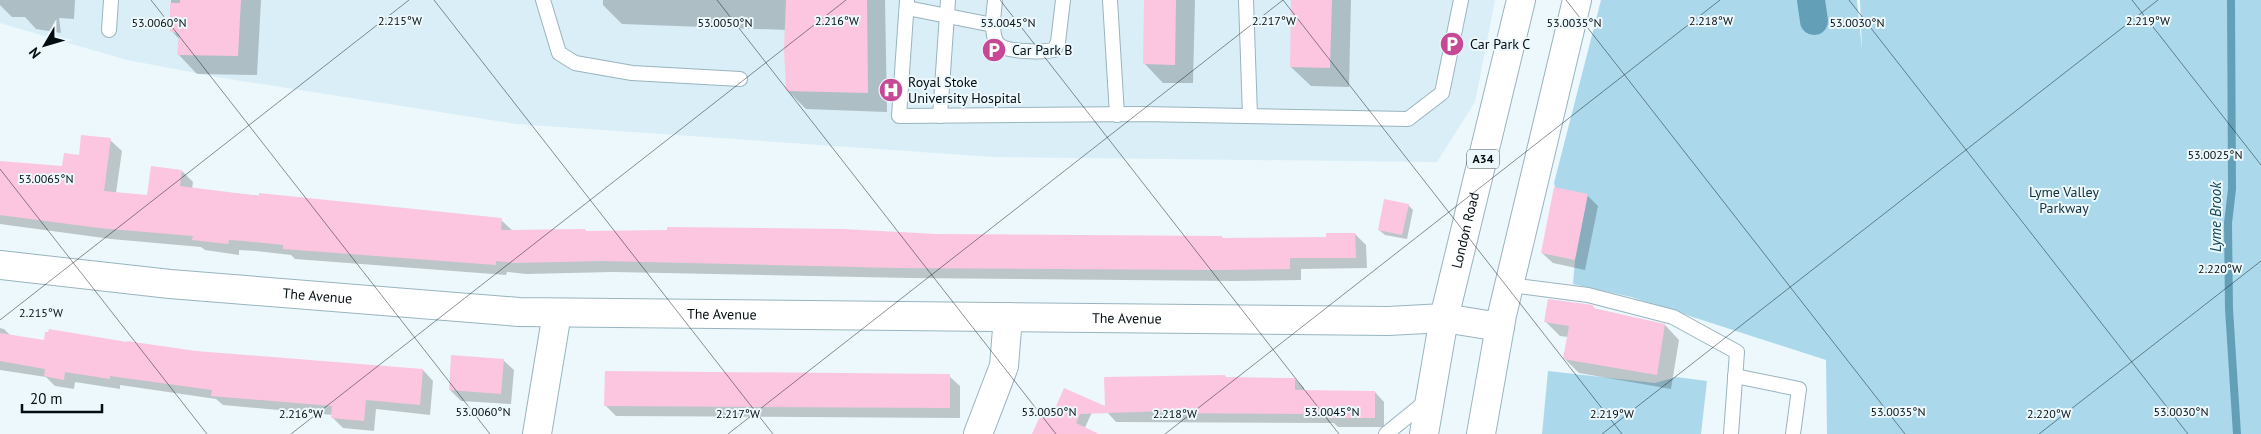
<svg xmlns="http://www.w3.org/2000/svg" width="2261" height="434" font-family="'PT Sans',sans-serif">
  <rect width="100%" height="100%" fill="#ecf8fc"/>
  <path fill="#d9eef7" d="M0 0H1495L1475 102 1437 162 994 157 516 124 223 78 127 60 0 23Z"/>
  <g fill="#abd9eb">
    <path d="M1601 0H1857L1862 50 1860 0H2261V434H1827L1826 360 1631 297 1573 284 1575 260 1554 183Z"/>
    <path d="M1548 371 1655 383 1676 377 1707 381 1701 434H1542Z"/>
  </g>
  <g fill="#0003">
    <path d="M0 0H75L74 19 59 18 61 33 36 29 25 17H12L0 5Z"/>
    <path d="M171 0H261L257 75 197 74 178 54 179 39 171 30Z"/>
    <path d="M603 0H885L887 112 806 109 787 90 786 30 622 24 603 5Z"/>
    <path d="M1145 0H1195L1193 83H1163L1144 63Z"/>
    <path d="M1293 0H1351L1349 87 1311 86 1291 67Z"/>
    <path d="M110 140 122 151 116 193 148 196 182 171 193 182 192 189 501 220 513 231 585 230 587 232 1222 237 1224 239H1328L1355 234 1366 245 1367 268 1301 269V280L1234 281 910 278 613 272 526 274 507 272 506 275 295 259 291 255 256 251 239 250V255L205 250 201 247 111 239 0 224V162L63 167Z"/>
    <path d="M1587 195 1598 206 1585 270 1553 263 1542 253Z"/>
    <path d="M1408 205 1413 210 1407 239 1385 235 1379 230Z"/>
    <path d="M1593 307 1596 310 1665 325 1679 340 1671 389 1579 373 1565 359 1568 337 1560 336 1546 322Z"/>
    <path d="M0 328 4 329 11 336 45 341 128 344 196 352 423 370 433 381 430 415 376 409 374 431 343 428 333 418V415L223 405 216 399 120 385V389L75 382 74 389 55 386 46 377 0 370Z"/>
    <path d="M503 360 514 370 511 404 461 401 450 390Z"/>
    <path d="M949 376 960 386V418L616 416 606 406Z"/>
    <path d="M1225 376 1227 378 1295 379 1304 388V392H1375L1384 402V427H1338L1334 423 1116 422 1107 412Z"/>
    <path d="M1094 408 1082 434H1033L1054 415Z"/>
  </g>
  <g fill="none" stroke-linecap="round" stroke-linejoin="round">
    <path stroke="#63a0b7" stroke-width="8" d="M2231 0 2232 189 2228 223 2229 309 2237 434"/>
    <path stroke="#63a0b7" stroke-width="28" d="M1811 0 1814 21"/>
  </g>
  <g fill="#fcc6e1">
    <path d="M180 0H241L238 56 177 55 179 34 170 31V3H180Z"/>
    <path d="M786 0H867L868 93 786 91 784 49Z"/>
    <path d="M1144 0H1176L1175 65 1143 64Z"/>
    <path d="M1291 0H1332L1330 68 1290 67Z"/>
    <path d="M81 135 111 138 104 191 147 195 151 166 182 170 180 186 259 196V193L502 218 501 230 585 229V231L667 230V227L843 229 937 234 1222 236V238L1326 237V233H1355L1356 258H1290V269L1222 270 898 268 601 261 514 263 496 261V265L283 249V245L244 241 229 240 228 244 192 240 193 236 99 228 0 215V161L62 166 64 153 79 155Z"/>
    <path d="M1554 187 1588 194 1575 260 1541 253Z"/>
    <path d="M1384 199 1409 204 1402 235 1378 230Z"/>
    <path d="M1548 299 1586 304 1593 305V308L1665 324 1657 375 1563 359 1569 326 1544 322Z"/>
    <path d="M49 329 127 342V341L196 351 423 369 420 405 366 400 364 421 331 418 332 406 211 396 212 390 110 376V379L65 372 64 380 44 376 45 369 0 361V333L44 340 45 332H48Z"/>
    <path d="M451 355 504 359 501 394 449 390Z"/>
    <path d="M605 371 950 374V408L604 406Z"/>
    <path d="M1225 375V377L1295 378V390L1375 391V418H1328V414L1167 413V411L1080 414 1076 423 1099 434H1032L1043 409 1053 413 1064 388 1105 406 1104 377Z"/>
  </g>
  <g fill="none" stroke-linecap="round" stroke-linejoin="round">
    <g stroke="#99b4bf" stroke-width="16">
      <g id="lane">
        <path d="M543 0 559 53 575 63 632 73 740 79"/>
        <path d="M907 0 899 116 1142 114 1408 119 1442 93 1461 0"/>
        <path d="M995 0C994 12 990 32 997 43 1005 53 1043 52 1054 50L1058 42 1063 0"/>
        <path d="M1110 0 1117 115"/>
        <path d="M1246 0 1250 116"/>
        <path d="M907 8 993 25"/>
        <path d="M109 30 111 0"/>
        <path d="M940 116 948 0"/>
        <path d="M1510 285 1588 295 1673 317 1737 352 1731 434"/>
        <path d="M1735 376 1799 389 1793 434"/>
        <path d="M1386 434 1429 399"/>
      </g>
    </g>
    <g stroke="#99b4bf" stroke-width="30">
      <g id="street">
        <path d="M537 434 557 313"/>
        <path d="M978 434 1004 366 1008 317"/>
      </g>
    </g>
    <g stroke="#99b4bf" stroke-width="30">
      <g id="secondary">
        <path id="s1" d="M0 265 170 284 519 312 1388 321 1444 318"/>
      </g>
    </g>
    <g stroke="#99b4bf" stroke-width="30">
      <g id="highway">
        <path d="M1444 318 1500 327"/>
        <path id="s2" d="M1424 434 1444 318 1521 0"/>
        <path d="M1481 434 1502 315 1577 0"/>
      </g>
    </g>
    <use href="#lane" stroke="#fff" stroke-width="14"/>
    <use href="#street" stroke="#fff" stroke-width="28"/>
    <use href="#secondary" stroke="#fff" stroke-width="28"/>
    <use href="#highway" stroke="#fff" stroke-width="28"/>
  </g>
  <path fill="none" stroke="#040d11" stroke-width="1" stroke-opacity="0.45" d="M151 0 490 434M434 0 773 434M717 0 1056 434M1000 0 1339 434M1283 0 1622 434M1566 0 1905 434M1849 0 2188 434M2132 0 2261 165M0 169 207 434M0 320 409 0M291 434 846 0M728 434 1283 0M1165 434 1720 0M1602 434 2158 0M2039 434 2261 261"/>
  <defs>
    <g id="parking-disc" transform="scale(1.25)"><circle r="9.5" fill="#c74895" stroke="#ecf8fc"/><path d="M-3.5-5.5H1a3.5 3.5 0 0 1 0 7H-1V5.5H-3.5ZM-1-3.4V-.6H.8a1.4 1.4 0 0 0 0-2.8Z" fill="#fff"/></g>
    <g id="hospital-disc" transform="scale(1.25)"><circle r="9.5" fill="#c74895" stroke="#ecf8fc"/><path d="M-5-5h3v3.5h4V-5h3V5h-3V1.5h-4V5h-3Z" fill="#fff"/></g>
  </defs>
  <g fill-rule="evenodd">
    <use href="#parking-disc" x="1452" y="44"/>
    <use href="#parking-disc" x="994" y="50"/>
    <use href="#hospital-disc" x="891" y="90"/>
  </g>
  <g text-anchor="middle" stroke-width="4" stroke-linejoin="round" paint-order="stroke">
    <rect fill="#ecf8fc" stroke="#4a5458" stroke-width="1" x="1467" y="149.5" width="32" height="19" rx="4"/>
    <g font-size="12" font-weight="bold" fill="#040d11">
      <text x="1483" y="163">A34</text>
    </g>
    <g font-size="14" fill="#040d11" stroke="#ecf8fc" text-anchor="start">
      <text x="1470" y="49">Car Park C</text>
      <text x="1012" y="55">Car Park B</text>
      <text x="908" y="87">Royal Stoke<tspan x="908" dy="16">University Hospital</tspan></text>
    </g>
    <g font-size="14" fill="#112f3a" stroke="#ecf8fc">
      <text x="2064" y="197">Lyme Valley<tspan x="2064" dy="16">Parkway</tspan></text>
    </g>
    <g font-size="14" fill="#040d11" stroke="#ecf8fc">
      <text dy="5" stroke="none"><textPath href="#s2" startOffset="208">London Road</textPath></text>
      <text dy="5" stroke="none"><textPath href="#s1" startOffset="319">The Avenue</textPath></text>
      <text dy="5" stroke="none"><textPath href="#s1" startOffset="724">The Avenue</textPath></text>
      <text dy="5" stroke="none"><textPath href="#s1" startOffset="1129">The Avenue</textPath></text>
    </g>
    <g font-size="15" font-style="italic" fill="#134859" stroke="#ecf8fc">
      <text transform="translate(2216 217) rotate(-90)" y="5">Lyme Brook</text>
    </g>
  </g>
  <g font-size="12" text-anchor="middle" fill="#040d11" stroke="#ecf8fc" stroke-width="4" stroke-linejoin="round" paint-order="stroke">
    <text x="400" y="25">2.215°W</text>
    <text x="837" y="25">2.216°W</text>
    <text x="1711" y="25">2.218°W</text>
    <text x="1274" y="25">2.217°W</text>
    <text x="2148" y="25">2.219°W</text>
    <text x="159" y="27">53.0060°N</text>
    <text x="725" y="27">53.0050°N</text>
    <text x="1008" y="27">53.0045°N</text>
    <text x="1574" y="27">53.0035°N</text>
    <text x="1857" y="27">53.0030°N</text>
    <text x="2215" y="159">53.0025°N</text>
    <text x="46" y="183">53.0065°N</text>
    <text x="2220" y="273">2.220°W</text>
    <text x="41" y="317">2.215°W</text>
    <text x="483" y="416">53.0060°N</text>
    <text x="1049" y="416">53.0050°N</text>
    <text x="1332" y="416">53.0045°N</text>
    <text x="1898" y="416">53.0035°N</text>
    <text x="2181" y="416">53.0030°N</text>
    <text x="301" y="418">2.216°W</text>
    <text x="738" y="418">2.217°W</text>
    <text x="1175" y="418">2.218°W</text>
    <text x="1612" y="418">2.219°W</text>
    <text x="2049" y="418">2.220°W</text>
  </g>
  <g transform="translate(45 45) rotate(232)" stroke="#ecf8fc" stroke-width="4" paint-order="stroke">
  <path d="M0-4L9 19L0 12L-9 19Z" fill="#040d11"/>
  <text y="-8" font-size="14" font-weight="bold" text-anchor="middle" fill="#040d11">N</text>
  </g>
  <path d="M22 404v8h80v-8" fill="none" stroke="#040d11" stroke-width="2.5"/>
  <text x="30" y="404" font-size="15" fill="#040d11" stroke="#ecf8fc" stroke-width="4" paint-order="stroke">20 m</text>
</svg>
